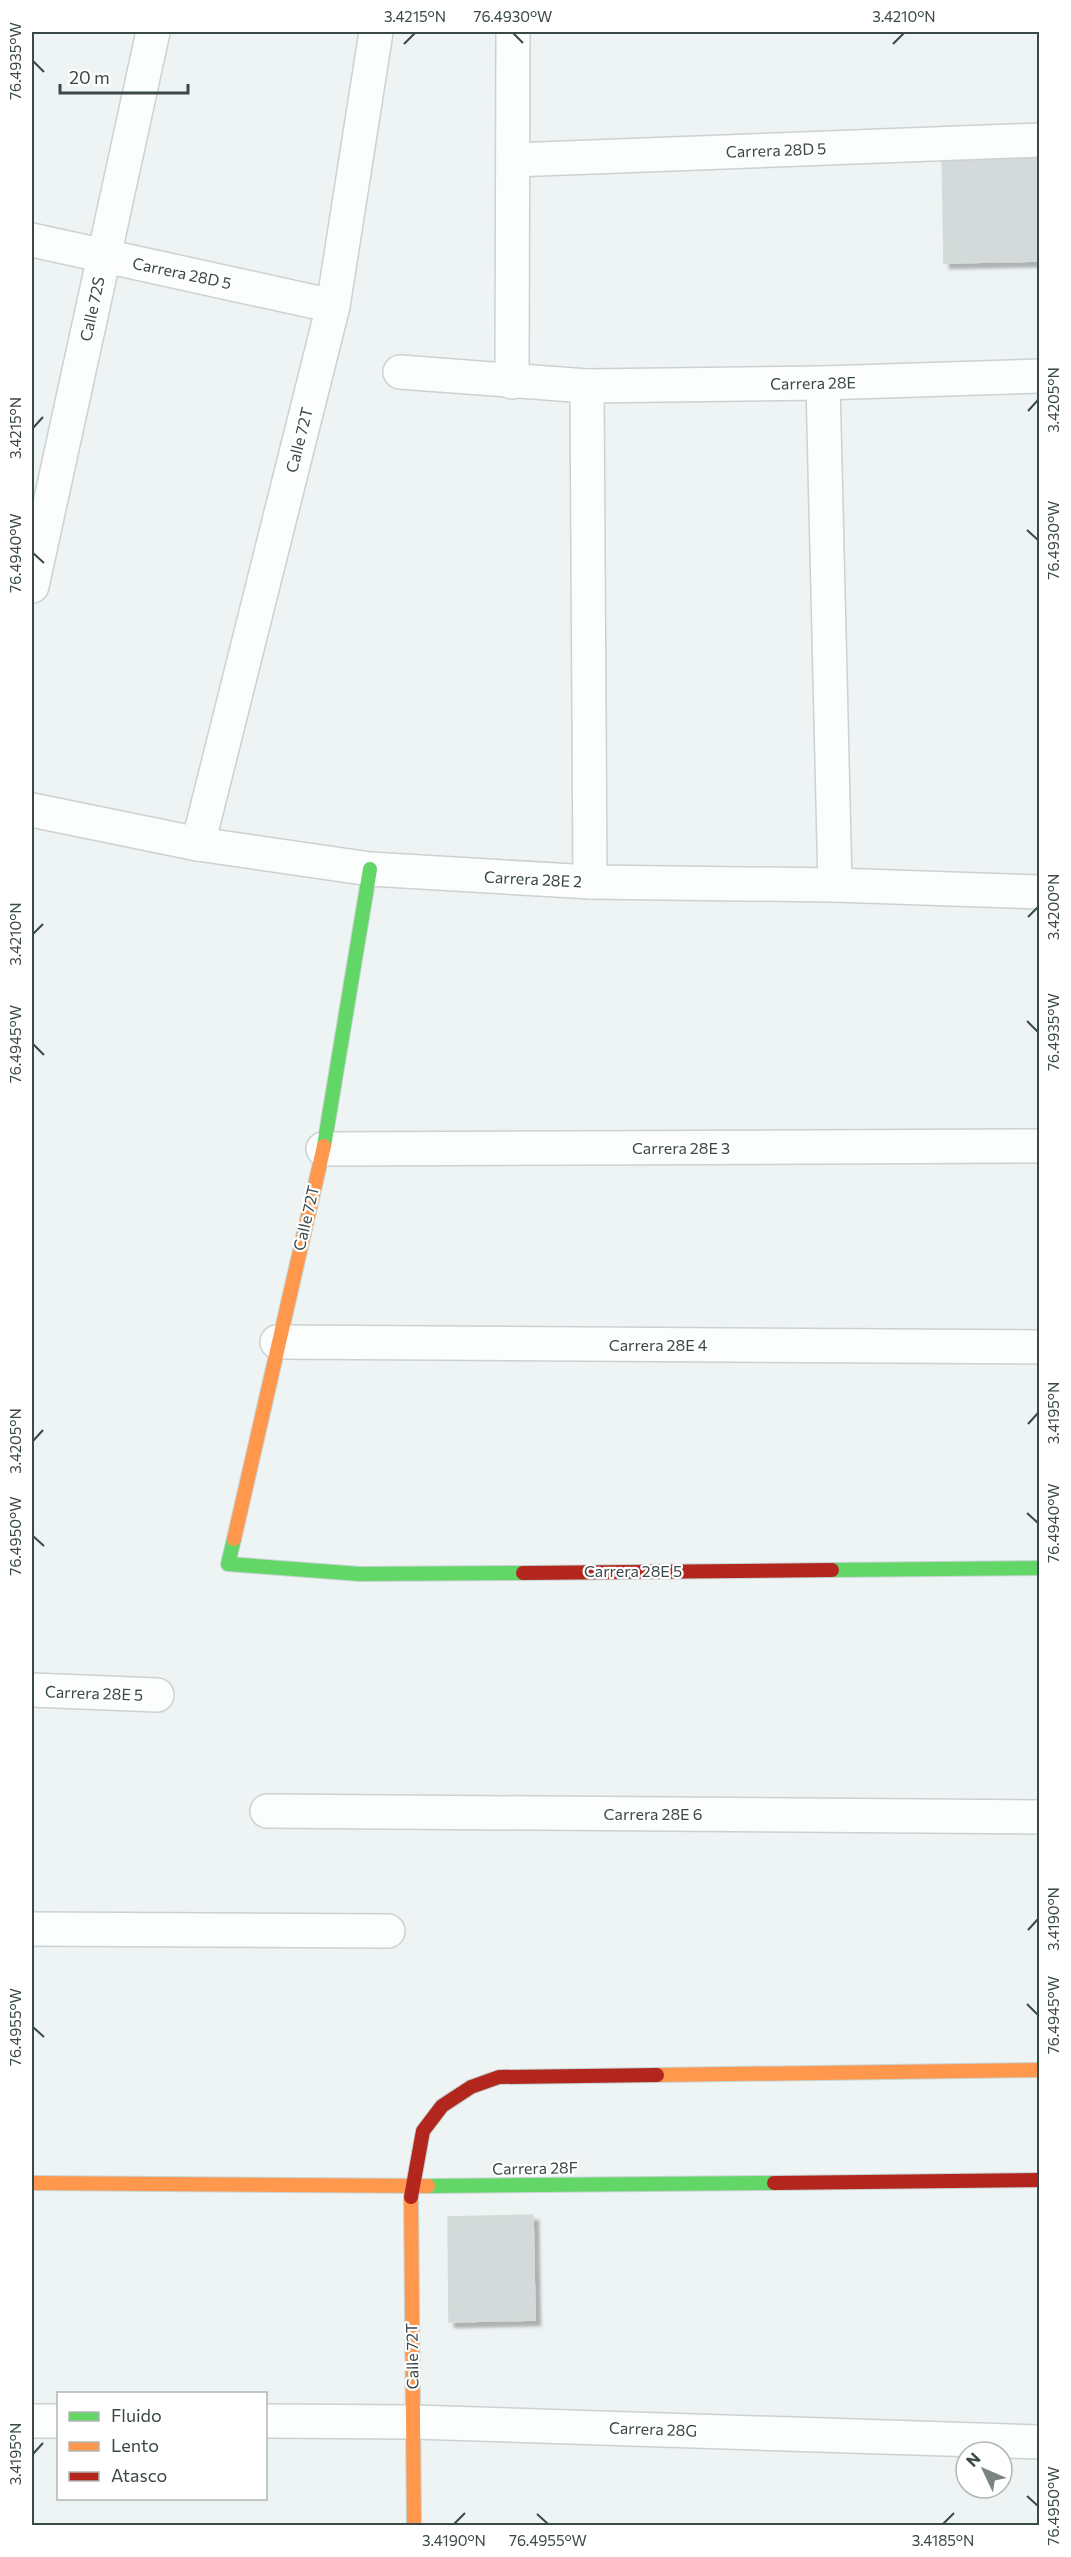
<svg xmlns="http://www.w3.org/2000/svg" width="1071" height="2557" font-family="Commissioner,sans-serif">
  <defs>
    <filter id="shadow"><feDropShadow dx="5.5" dy="5.5" stdDeviation="1.5" flood-color="#0004"/></filter>
  </defs>
  <rect width="100%" height="100%" fill="#eef3f3"/>
  <g fill="#d3dad9" stroke="#d4dbda" stroke-width="1.5" filter="url(#shadow)">
    <path d="M1040 148V261L944 263 942 150Z"/>
    <path d="M533 2215 535 2320 449 2322 448 2217Z"/>
  </g>
  <g fill="none" stroke-linecap="round" stroke-linejoin="round">
    <g stroke="#ccd1d1" stroke-width="36">
      <g id="street">
        <path d="M513 160 1040 140"/>
        <path d="M32 240 333 306"/>
        <path d="M400 372 587 386 823 383 1040 376"/>
        <path d="M512 382 513 32"/>
        <path d="M823 383 835 885"/>
        <path d="M587 386 590 882"/>
        <path d="M32 586 153 32"/>
        <path d="M32 810 198 844 370 869 590 882 835 885 1040 892"/>
        <path d="M198 844 333 306 376 32"/>
        <path d="M323 1149 1040 1146"/>
        <path d="M277 1342 1040 1347"/>
        <path d="M32 1690 157 1695"/>
        <path d="M267 1811 1040 1817"/>
        <path d="M32 1929 388 1931"/>
        <path d="M32 2421H58"/>
        <path d="M266 2421 413 2422 1040 2442"/>
      </g>
    </g>
    <g stroke="#c7d3d3" stroke-width="16">
      <g id="fast">
        <path d="M324 1146 370 869"/>
        <path d="M234 1539 228 1564 360 1574 523 1573"/>
        <path d="M832 1570 1040 1568"/>
        <path d="M428 2186 774 2183"/>
      </g>
    </g>
    <g stroke="#c7d3d3" stroke-width="16">
      <g id="slow">
        <path d="M234 1539 324 1146"/>
        <path d="M657 2075 1040 2070"/>
        <path d="M32 2183 428 2186"/>
        <path d="M411 2197 414 2526"/>
      </g>
    </g>
    <g stroke="#c7d3d3" stroke-width="16">
      <g id="jam">
        <path d="M523 1573 832 1570"/>
        <path d="M774 2183 1040 2180"/>
        <path d="M411 2197 423 2131 442 2106 471 2087 499 2077 657 2075"/>
      </g>
    </g>
    <use href="#street" stroke="#fcfdfd" stroke-width="33"/>
    <use href="#fast" stroke="#63d668" stroke-width="14"/>
    <use href="#slow" stroke="#ff974d" stroke-width="14"/>
    <use href="#jam" stroke="#b3261e" stroke-width="14"/>
  </g>
  <path fill="none" stroke="#3a4947" stroke-width="2" d="M513 33 523 43M404 44 415 33M893 44 904 33M33 61 44 72M1028 411 1038 400M33 428 43 417M1027 530 1038 540M33 553 44 563M1028 917 1038 907M33 934 43 924M1027 1021 1038 1032M33 1044 44 1055M1028 1424 1038 1413M33 1441 43 1430M1027 1513 1038 1523M33 1536 44 1546M1028 1930 1038 1919M1027 2004 1038 2015M33 2027 44 2037M33 2454 43 2443M1027 2496 1038 2506M537 2514 548 2524M454 2524 465 2513M943 2524 954 2513"/>
  <g text-anchor="middle" stroke-width="4.5" stroke-linejoin="round" paint-order="stroke">
    <g font-size="16" fill="#3a4947" stroke="#fff">
      <text transform="translate(776 150) rotate(-2)" y="6">Carrera 28D 5</text>
      <text transform="translate(182 273) rotate(12)" y="6">Carrera 28D 5</text>
      <text transform="translate(92 309) rotate(-78)" y="6">Calle 72S</text>
      <text transform="translate(813 383) rotate(-1)" y="6">Carrera 28E</text>
      <text transform="translate(299 440) rotate(-76)" y="6">Calle 72T</text>
      <text transform="translate(533 879) rotate(3)" y="6">Carrera 28E 2</text>
      <text x="681" y="1154">Carrera 28E 3</text>
      <text transform="translate(306 1218) rotate(-77)" y="6">Calle 72T</text>
      <text x="658" y="1351">Carrera 28E 4</text>
      <text x="633" y="1577">Carrera 28E 5</text>
      <text transform="translate(94 1693) rotate(2)" y="6">Carrera 28E 5</text>
      <text x="653" y="1820">Carrera 28E 6</text>
      <text transform="translate(535 2168) rotate(-1)" y="6">Carrera 28F</text>
      <text transform="translate(412 2356) rotate(-91)" y="6">Calle 72T</text>
      <text transform="translate(653 2429) rotate(2)" y="6">Carrera 28G</text>
    </g>
  </g>
  <rect width="1071" height="2557" fill="none" stroke="#ffffff" stroke-width="66"/>
  <rect x="57" y="2392" width="210" height="108" fill="#ffffff" stroke="#b0b6b5" stroke-width="1.5"/>
  <rect x="69" y="2412" width="30" height="9" fill="#63d668" stroke="#b0b6b5" stroke-width="1.5"/>
  <text x="111" y="2422" font-size="18" fill="#3a4947">Fluido</text>
  <rect x="69" y="2442" width="30" height="9" fill="#ff974d" stroke="#b0b6b5" stroke-width="1.5"/>
  <text x="111" y="2452" font-size="18" fill="#3a4947">Lento</text>
  <rect x="69" y="2472" width="30" height="9" fill="#b3261e" stroke="#b0b6b5" stroke-width="1.5"/>
  <text x="111" y="2482" font-size="18" fill="#3a4947">Atasco</text>
  <g transform="translate(984 2470) rotate(314)"><circle r="28" fill="#ffffff" stroke="#b0b6b5" stroke-width="1.5"/>
  <path d="M0-4.5L10 22L0 15L-10 22Z" fill="#798483"/>
  <text y="-9" font-size="16" font-weight="bold" text-anchor="middle" fill="#3a4947">N</text>
  </g>
  <path d="M60 84v9h128v-9" fill="none" stroke="#3a4947" stroke-width="3"/>
  <text x="69" y="84" font-size="18" fill="#3a4947" stroke="#ffffff" stroke-width="4.5" paint-order="stroke">20 m</text>
  <rect x="33" y="33" width="1005" height="2491" fill="none" stroke="#3a4947" stroke-width="2"/>
  <g font-size="15" text-anchor="middle" fill="#3a4947">
    <text x="415" y="22">3.4215°N</text>
    <text x="513" y="22">76.4930°W</text>
    <text x="904" y="22">3.4210°N</text>
    <text transform="translate(16 61) rotate(-90)" y="5">76.4935°W</text>
    <text transform="translate(1054 400) rotate(-90)" y="5">3.4205°N</text>
    <text transform="translate(16 428) rotate(-90)" y="5">3.4215°N</text>
    <text transform="translate(1054 540) rotate(-90)" y="5">76.4930°W</text>
    <text transform="translate(16 553) rotate(-90)" y="5">76.4940°W</text>
    <text transform="translate(1054 907) rotate(-90)" y="5">3.4200°N</text>
    <text transform="translate(16 934) rotate(-90)" y="5">3.4210°N</text>
    <text transform="translate(1054 1032) rotate(-90)" y="5">76.4935°W</text>
    <text transform="translate(16 1044) rotate(-90)" y="5">76.4945°W</text>
    <text transform="translate(1054 1413) rotate(-90)" y="5">3.4195°N</text>
    <text transform="translate(16 1441) rotate(-90)" y="5">3.4205°N</text>
    <text transform="translate(1054 1523) rotate(-90)" y="5">76.4940°W</text>
    <text transform="translate(16 1536) rotate(-90)" y="5">76.4950°W</text>
    <text transform="translate(1054 1919) rotate(-90)" y="5">3.4190°N</text>
    <text transform="translate(1054 2015) rotate(-90)" y="5">76.4945°W</text>
    <text transform="translate(16 2027) rotate(-90)" y="5">76.4955°W</text>
    <text transform="translate(16 2454) rotate(-90)" y="5">3.4195°N</text>
    <text transform="translate(1054 2506) rotate(-90)" y="5">76.4950°W</text>
    <text x="454" y="2546">3.4190°N</text>
    <text x="548" y="2546">76.4955°W</text>
    <text x="943" y="2546">3.4185°N</text>
  </g>
</svg>
